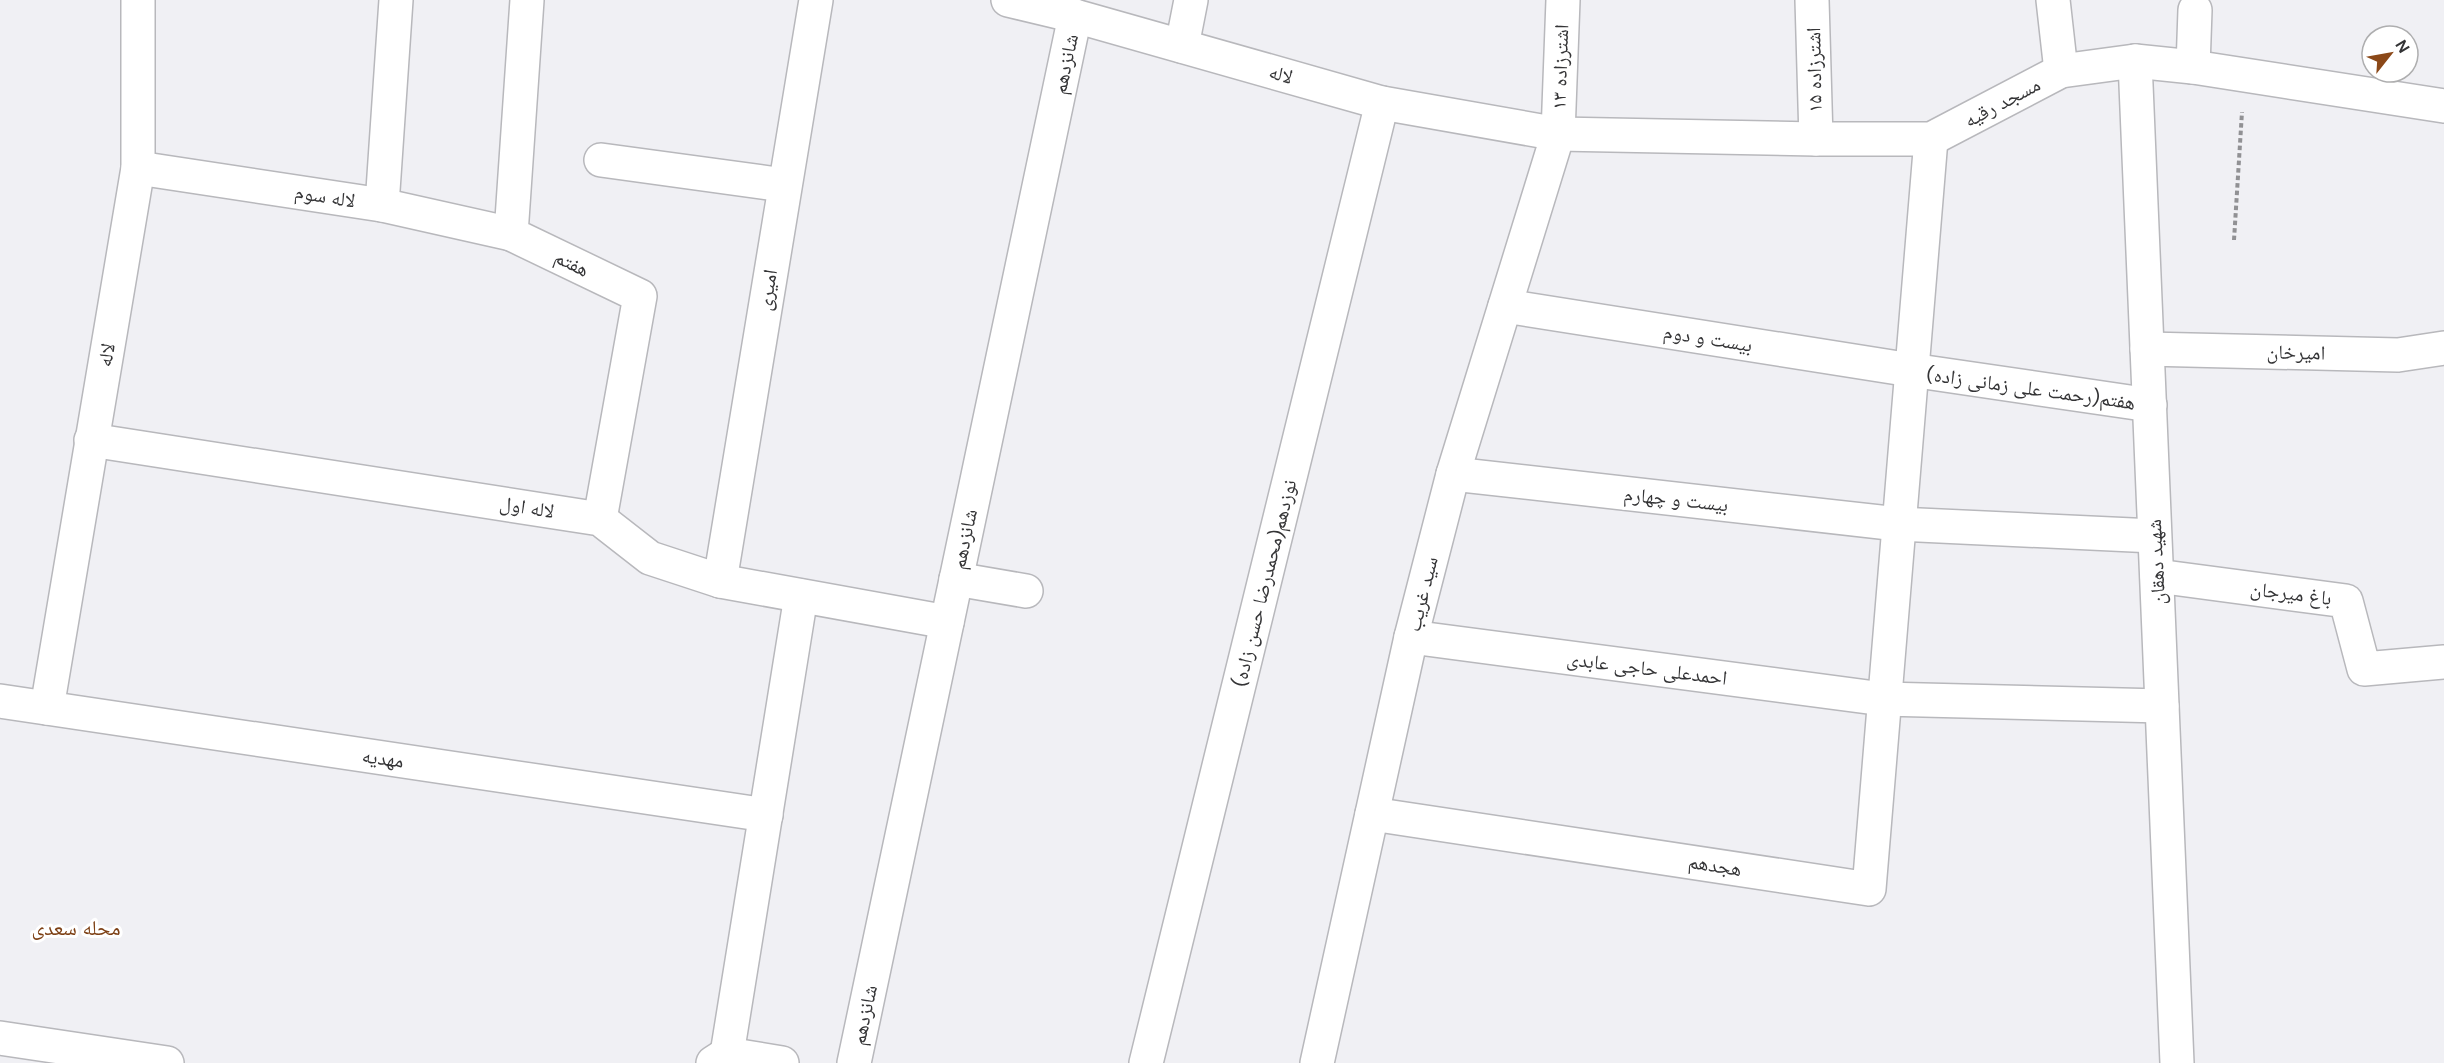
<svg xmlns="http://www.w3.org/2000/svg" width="2444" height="1063" font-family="'DM Sans','Noto Naskh Arabic',sans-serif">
  <rect width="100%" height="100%" fill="#f0f0f4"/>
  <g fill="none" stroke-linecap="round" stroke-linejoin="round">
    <g stroke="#b8b8bc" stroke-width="36">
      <g id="minor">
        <path d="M527 0 511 234 640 296 600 519"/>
        <path d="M1008 0 1075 16 1382 103 1558 134 1816 139H1931L2061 71 2135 61 2193 67 2444 106"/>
        <path d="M1812 0 1816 139"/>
        <path d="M2053 0 2061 71"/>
        <path d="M1182 46 1191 0"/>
        <path d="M2135 61 2177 1063"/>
        <path d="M2193 67 2195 10"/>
        <path d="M601 160 784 185"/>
        <path d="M138 168 382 205 511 234"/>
        <path d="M382 205 396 0"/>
        <path d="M1505 306 1911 370 2150 405"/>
        <path d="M2147 349 2398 355 2444 348"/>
        <path d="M91 440 600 519 650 558 720 581 947 622"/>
        <path d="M1453 474 1898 524 2154 536"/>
        <path d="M2157 576 2346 601 2364 669 2444 662"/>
        <path d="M956 579 1026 591"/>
        <path d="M720 581 816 0"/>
        <path d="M1411 637 1883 699 2162 706"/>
        <path d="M0 701 766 815"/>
        <path d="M47 708 138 168V0"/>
        <path d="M1372 814 1869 889 1931 139"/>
        <path d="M0 1038 167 1063"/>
        <path d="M727 1054 801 596"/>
        <path d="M713 1063 727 1054 782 1063"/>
        <path d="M854 1063 1075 16"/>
        <path d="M1146 1063 1382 103"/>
        <path d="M1317 1063 1411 637 1453 474 1558 134 1563 0"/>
      </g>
    </g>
    <path stroke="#919194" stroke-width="4" stroke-dasharray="4.5 3" stroke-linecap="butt" d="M2234 240 2242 112"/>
    <use href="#minor" stroke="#fff" stroke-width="33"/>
  </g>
  <g text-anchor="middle" stroke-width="6" stroke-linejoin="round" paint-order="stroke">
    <g font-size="20" fill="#343436" stroke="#fff">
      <text transform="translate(1065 64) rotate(-78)" y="7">شانزدهم</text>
      <text transform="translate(1560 67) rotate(-88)" y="7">اشترزاده ۱۳</text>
      <text transform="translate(1814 70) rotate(-91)" y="7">اشترزاده ۱۵</text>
      <text transform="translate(1281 74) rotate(16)" y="7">لاله</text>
      <text transform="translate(2002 102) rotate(-28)" y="7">مسجد رقیه</text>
      <text transform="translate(325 196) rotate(9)" y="7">لاله سوم</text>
      <text transform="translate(572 263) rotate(26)" y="7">هفتم</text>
      <text transform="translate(767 290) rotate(-81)" y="7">امیری</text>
      <text transform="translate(1708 338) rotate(9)" y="7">بیست و دوم</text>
      <text transform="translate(2296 352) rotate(1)" y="7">امیرخان</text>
      <text transform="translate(106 355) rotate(-80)" y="7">لاله</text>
      <text transform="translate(2031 388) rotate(8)" y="7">هفتم(رحمت علی زمانی زاده)</text>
      <text transform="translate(1676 499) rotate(6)" y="7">بیست و چهارم</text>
      <text transform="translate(527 507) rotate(9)" y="7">لاله اول</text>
      <text transform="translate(964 539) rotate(-78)" y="7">شانزدهم</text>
      <text transform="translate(2156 562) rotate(-93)" y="7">شهید دهقان</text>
      <text transform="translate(1264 583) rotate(-76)" y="7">نوزدهم(محمدرضا حسن زاده)</text>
      <text transform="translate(2291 593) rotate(7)" y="7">باغ میرجان</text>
      <text transform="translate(1422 594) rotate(-76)" y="7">سید غریب</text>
      <text transform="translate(1647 668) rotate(7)" y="7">احمدعلی حاجی عابدی</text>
      <text transform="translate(383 758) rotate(8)" y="7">مهدیه</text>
      <text transform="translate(1715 865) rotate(9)" y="7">هجدهم</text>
      <text transform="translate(864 1015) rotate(-78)" y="7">شانزدهم</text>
    </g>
    <g font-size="21" fill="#7d4015" stroke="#fff">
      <text x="76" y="935">محله سعدی</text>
    </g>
  </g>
  <g transform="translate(2390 54) rotate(59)"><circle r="28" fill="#ffffff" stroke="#aeaeaf" stroke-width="1.5"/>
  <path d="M0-4.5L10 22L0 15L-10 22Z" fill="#8b4818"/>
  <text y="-9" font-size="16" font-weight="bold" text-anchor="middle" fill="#343436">N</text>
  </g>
</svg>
